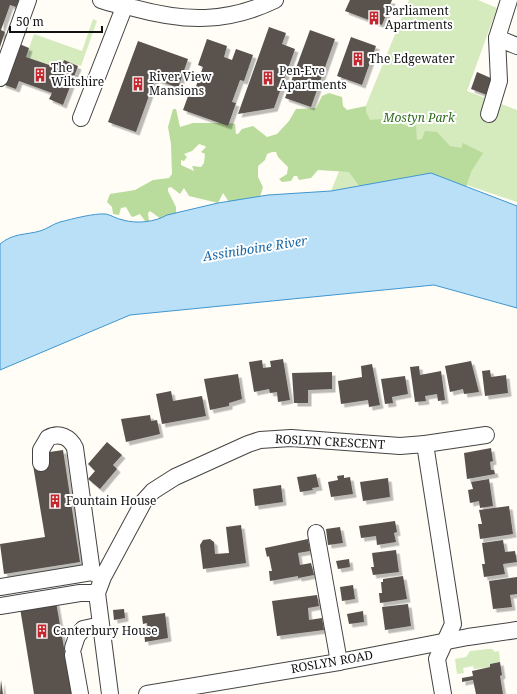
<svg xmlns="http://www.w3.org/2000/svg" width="517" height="694" font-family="'Noto Serif',serif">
  <defs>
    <filter id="shadow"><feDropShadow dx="3.5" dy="3.5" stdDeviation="0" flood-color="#0004"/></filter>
  </defs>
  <rect width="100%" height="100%" fill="#fffdf5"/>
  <g fill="#d5ebbd">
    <path d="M409 0H478L497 8 467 91 517 110V202L431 173 331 191Z"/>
    <path d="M93 19 97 21 81 66 64 61 61 69 26 57 34 34 82 51Z"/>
    <path d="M488 649H492L495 652 499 651 500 662 490 664V667L474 669 473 666 463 668 464 673 457 674 455 659 466 657 470 651Z"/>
  </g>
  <path fill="#b9dc9c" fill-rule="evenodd" d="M329 93 342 97 343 106 347 110 366 106V112L370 120 381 119 389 124 394 119 406 126 412 124 416 126 417 140 422 139 425 131 437 132 450 146 461 148 463 143 483 153 471 172 466 187 431 173 359 186 349 172 318 170 311 178 299 180 297 176H294L291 181 282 182 279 179 287 174 288 167 278 157 276 152H272L267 154 265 160 258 166V177L263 187 260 197 229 202 223 193 218 203 189 196 184 188 180 194 171 187 168 188V191L176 207V213L161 219 150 211 148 213 149 221H145L140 214 133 217 131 216 126 207 121 208 119 215 113 214 112 207 107 202 110 194 135 190 153 180 169 178 172 174 171 144 168 127 173 109H176L180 127 193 123H230L235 124 236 134H238L242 129 253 126 267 137 277 134 289 121 296 109 316 108 322 96ZM199 144 205 146 206 147 201 152 205 154 204 163 201 167 192 166 194 171 181 165V160L184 161 187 157 184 154 192 151Z"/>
  <path fill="#b9e0f7" stroke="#3f96cf" d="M431 173 517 206V308L434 285 130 315 0 370V244C13 233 26 235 40 231 47 229 53 224 60 222 72 219 94 213 106 214 111 215 117 219 123 220 137 224 155 222 167 215L218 203 268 195 331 191Z"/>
  <g fill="#5a524d" filter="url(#shadow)">
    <path d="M0 0H19L16 7 10 5 1 30 5 32 0 47Z"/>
    <path d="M350 0H392L382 25 345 11Z"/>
    <path d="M269 27 286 33 282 44 295 49 274 108 238 114Z"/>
    <path d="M310 30 335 39 311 107 285 98Z"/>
    <path d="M351 37 376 46 362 85 337 76Z"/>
    <path d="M207 39 227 46 224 57 232 60 236 49 253 55 244 81 240 80 232 102 236 103 228 126 183 110 191 88 195 89 203 67 198 65Z"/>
    <path d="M138 41 188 59 178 88 155 79 136 132 108 122Z"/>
    <path d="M17 43 29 48 26 57 61 69 64 60 78 66 63 105 49 99 52 93 19 81 16 89 2 84Z"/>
    <path d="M477 72 493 79 487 95 471 89Z"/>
    <path d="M283 359 290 400 278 402 277 392 270 393 269 389 254 392 249 362 262 360 263 368 271 367 270 361Z"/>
    <path d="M471 361 479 392 464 394 463 389 450 392 445 366Z"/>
    <path d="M372 364 380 405 369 407 368 400 341 404 338 381 362 377 361 366Z"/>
    <path d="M419 366 420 375 441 371 445 400 438 401 437 394 425 396 426 401 415 402 410 367Z"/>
    <path d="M490 370 491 377 506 375 508 393 485 396 482 371Z"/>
    <path d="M332 372V389L308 390V403H294L292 373Z"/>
    <path d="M238 374 242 399 229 403V406L210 410 204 379Z"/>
    <path d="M405 376 408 394 392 397 393 403 385 404 381 379Z"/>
    <path d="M171 391 173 401 202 396 206 416 162 424 156 394Z"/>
    <path d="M150 415 151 421 157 420 160 434 126 442 121 419Z"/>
    <path d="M107 442 122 455 113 465 117 469 100 489 88 479 95 471 88 464Z"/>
    <path d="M491 448 493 461 490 462 491 470H494L495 474 467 479 464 453Z"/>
    <path d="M63 450 80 562 4 574 0 544 45 537 33 465 43 453Z"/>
    <path d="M316 474 319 487 312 488 313 490 300 492 297 477Z"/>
    <path d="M344 475V478L350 477 353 494 331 497 328 482 338 480 337 476Z"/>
    <path d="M388 478 390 497 363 501 360 482Z"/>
    <path d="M489 479 493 506 480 508 479 501 470 503 468 490 473 489 471 482Z"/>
    <path d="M281 485 283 502 255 506 253 489Z"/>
    <path d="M509 506 513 534 480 539 478 524H482L479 510Z"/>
    <path d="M395 521 397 532 394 533 396 542 377 545 376 536 361 538 359 526Z"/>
    <path d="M241 525 246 563 203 569 200 545 203 540 210 539 214 542 215 554 229 553 226 527Z"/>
    <path d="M340 527 343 543 328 545 326 529Z"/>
    <path d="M308 539 310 551 298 553 300 565 311 563 314 575 298 578V576L270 581 269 571H272L269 556 267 557 265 548Z"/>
    <path d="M503 540 505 552 515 551 517 562 503 564 505 574 484 577 482 564H485L482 543Z"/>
    <path d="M396 550 399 572 373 575 371 567H374L372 553Z"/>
    <path d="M349 559 350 567 338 569 336 561Z"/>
    <path d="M403 576 407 599 380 603 379 593H382L381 582H383V579Z"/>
    <path d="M517 577V594L510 595 512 607 493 609 489 581Z"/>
    <path d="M353 585 355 599 342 601 340 587Z"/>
    <path d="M317 595 319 606 308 608 309 620 322 618 324 630 277 636 272 601Z"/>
    <path d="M56 602 72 694H34L20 608Z"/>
    <path d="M408 604 411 626 385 630 382 607Z"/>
    <path d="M124 609 125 618 114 620 113 610Z"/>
    <path d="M363 611 364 622 349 624 347 614Z"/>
    <path d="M165 613 168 638 145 642 144 631H148L147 623 143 624 142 616Z"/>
    <path d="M500 662 502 675 500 676 503 694H476L473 680 462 682V678L473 676 472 671 490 667V664Z"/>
    <path d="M1 680 3 694H0Z"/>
  </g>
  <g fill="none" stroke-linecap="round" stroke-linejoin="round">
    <g stroke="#444" stroke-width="18">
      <g id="minor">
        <path d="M101 0C112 4 123 6 134 8 185 22 227 23 275 0"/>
        <path d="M509 0 497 38 517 46"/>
        <path d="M0 78 28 0"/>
        <path d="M489 114 499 81 497 38"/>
        <path d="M81 118 127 0"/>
        <path d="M425 444 486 435"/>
        <path d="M41 463V450L48 438C59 432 70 437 75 448L92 572"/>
        <path d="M316 533 339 662"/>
        <path d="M0 587 92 572 100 576"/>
        <path d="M0 606 80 593H97"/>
        <path d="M73 648 77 636 83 629 101 625"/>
        <path d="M73 655 80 694"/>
        <path d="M110 694 97 593 103 577 144 501 153 491 175 477 248 444 260 440 291 438 400 446 425 444 453 624 437 659 443 694"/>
        <path d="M147 694 339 662 468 637 517 630"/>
      </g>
    </g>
    <use href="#minor" stroke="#fff" stroke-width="16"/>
  </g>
  <defs>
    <g id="building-bare" transform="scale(1.08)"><path d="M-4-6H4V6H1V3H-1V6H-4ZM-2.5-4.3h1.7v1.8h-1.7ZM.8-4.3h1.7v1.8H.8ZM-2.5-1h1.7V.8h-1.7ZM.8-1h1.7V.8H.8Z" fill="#c4262e" stroke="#fff" stroke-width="2.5" paint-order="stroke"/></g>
  </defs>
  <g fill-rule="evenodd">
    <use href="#building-bare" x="374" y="18"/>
    <use href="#building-bare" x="358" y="59"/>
    <use href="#building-bare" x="40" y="75"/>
    <use href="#building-bare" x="268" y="78"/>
    <use href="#building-bare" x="138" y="84"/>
    <use href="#building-bare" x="55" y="501"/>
    <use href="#building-bare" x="42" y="631"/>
  </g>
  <g text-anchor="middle" stroke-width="4" stroke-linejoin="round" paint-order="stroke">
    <g font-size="12" fill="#111" stroke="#fff" text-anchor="start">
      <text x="385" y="15">Parliament<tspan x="385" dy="14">Apartments</tspan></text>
      <text x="369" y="63">The Edgewater</text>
      <text x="51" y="72">The<tspan x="51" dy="14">Wiltshire</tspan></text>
      <text x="279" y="75">Pen-Eve<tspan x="279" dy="14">Apartments</tspan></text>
      <text x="149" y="81">River View<tspan x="149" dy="14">Mansions</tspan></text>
      <text x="66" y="505">Fountain House</text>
      <text x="53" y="635">Canterbury House</text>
    </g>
    <g font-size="12" font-style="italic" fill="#2f6b1f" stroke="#fff">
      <text x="419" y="122">Mostyn Park</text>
    </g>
    <g font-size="12" fill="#111" stroke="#fff">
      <text transform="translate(330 442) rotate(3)" y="4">ROSLYN CRESCENT</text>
      <text transform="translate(332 662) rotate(-10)" y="4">ROSLYN ROAD</text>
    </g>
    <g font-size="13" font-style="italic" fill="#1768a6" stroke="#fff">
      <text transform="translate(255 248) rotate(-9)" y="5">Assiniboine River</text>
    </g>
  </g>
  <path d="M10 26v6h92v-6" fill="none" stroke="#111111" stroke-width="2"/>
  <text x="16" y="26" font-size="12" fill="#111111" stroke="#ffffff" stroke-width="3" paint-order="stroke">50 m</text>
</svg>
